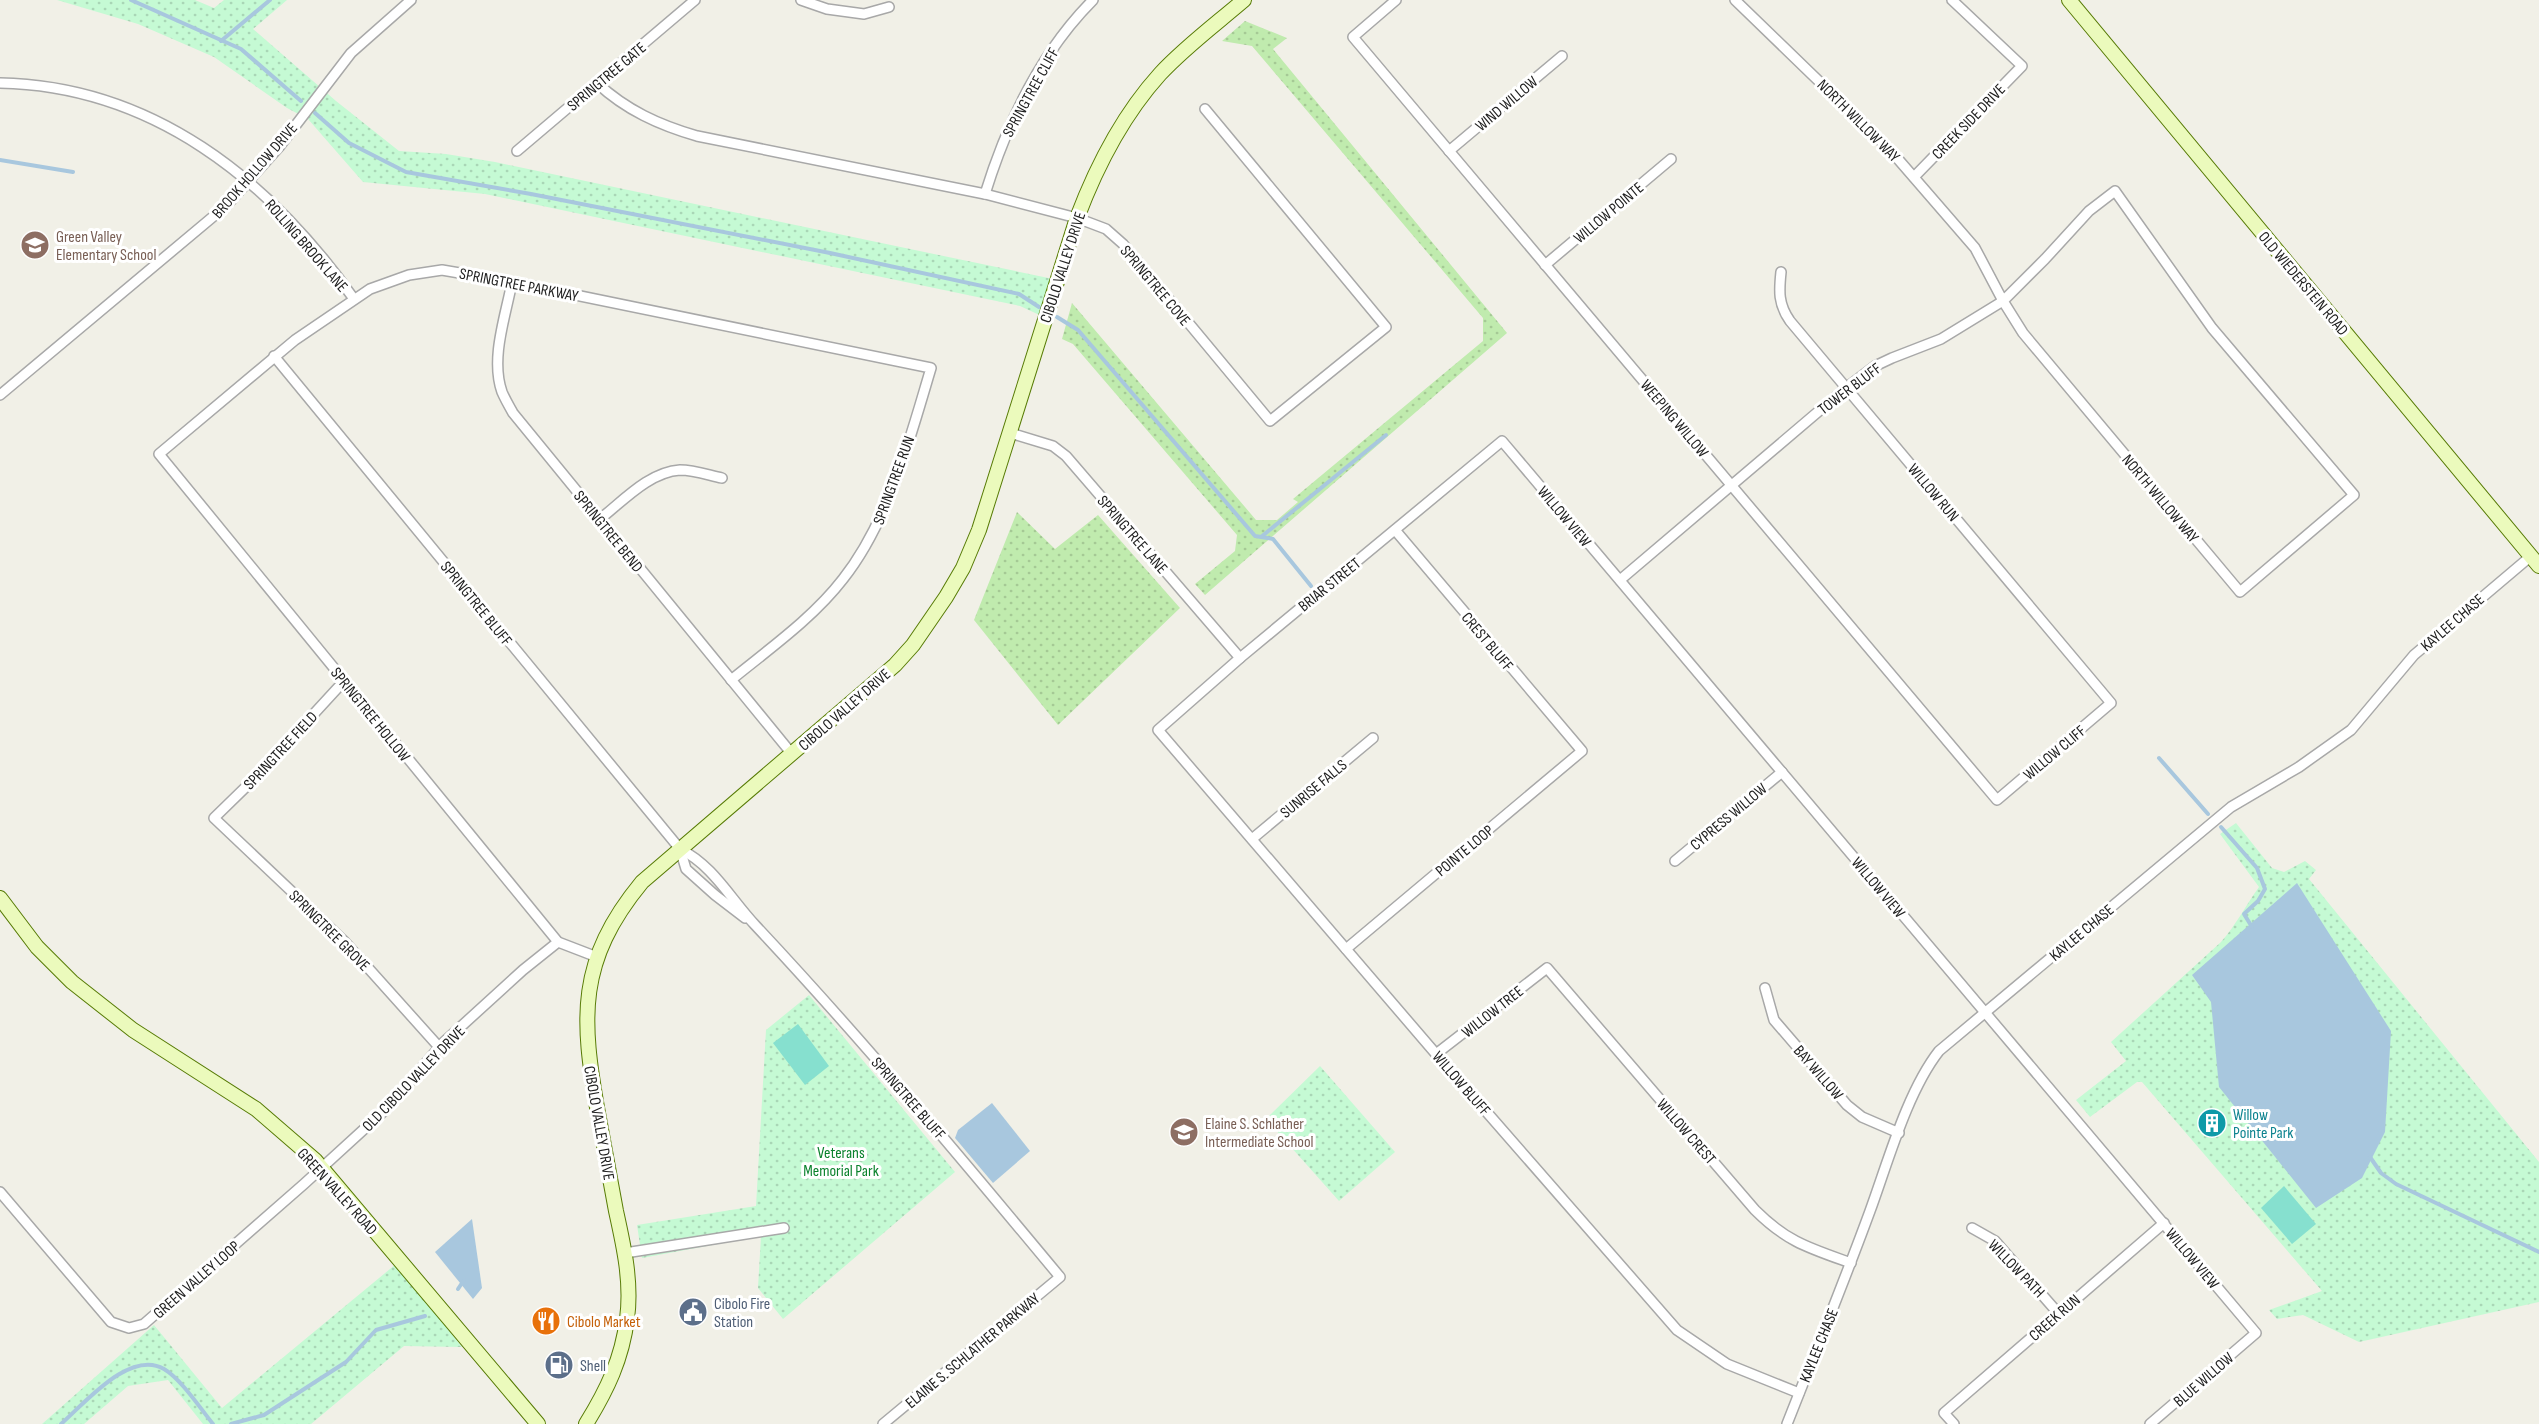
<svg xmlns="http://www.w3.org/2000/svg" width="2539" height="1424" font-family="'Sofia Sans Condensed',sans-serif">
  <defs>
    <pattern id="grass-dots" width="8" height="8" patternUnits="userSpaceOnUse" patternTransform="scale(1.5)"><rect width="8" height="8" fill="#c0ebae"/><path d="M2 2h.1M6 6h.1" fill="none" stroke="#a5c995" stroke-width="1.8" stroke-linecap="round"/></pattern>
    <pattern id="park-dots" width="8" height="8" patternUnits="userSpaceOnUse" patternTransform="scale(1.5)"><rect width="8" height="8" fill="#c5fad4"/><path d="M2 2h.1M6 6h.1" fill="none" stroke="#a9d6b6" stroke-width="1.8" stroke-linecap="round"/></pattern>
  </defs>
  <rect width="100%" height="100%" fill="#f1f0e7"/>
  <g fill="url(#grass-dots)">
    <path d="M1245 21 1287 38 1273 49 1507 333 1205 595 1195 584 1235 551 1237 535 1073 344 1062 339 1072 303 1256 520H1277L1298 502 1293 499 1483 341V318L1252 46 1222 41Z"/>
    <path d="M1017 512 1055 549 1098 515 1180 608 1058 725 974 620Z"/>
  </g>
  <g fill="url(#park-dots)">
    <path d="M57 0H195L214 8 224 0H287L253 29 336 101 399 151 446 154 495 162 1058 280 1046 318 1020 306 485 194 363 182 308 119 287 108 214 57 138 24Z"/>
    <path d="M2236 823 2272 868 2284 872 2305 861 2316 870 2309 879 2539 1162V1302L2359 1342 2303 1315 2277 1319 2269 1310 2322 1291 2142 1082H2137L2090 1117 2076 1100 2126 1061 2111 1042 2221 942C2236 925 2246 905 2259 887L2220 834Z"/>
    <path d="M809 995 955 1172 783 1319 758 1288 761 1236 642 1258 637 1225 756 1206 766 1030Z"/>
    <path d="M1320 1066 1395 1152 1339 1201 1266 1119Z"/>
    <path d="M396 1264 462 1347 404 1346 311 1424H203L168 1380 128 1386 84 1424H42L154 1325 222 1408Z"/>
  </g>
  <g fill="#86e0cf">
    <path d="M798 1024 829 1066 805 1085 773 1043Z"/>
    <path d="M2284 1186 2316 1224 2292 1244 2261 1208Z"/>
  </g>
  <g fill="#a8c7de">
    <path d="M2297 883 2391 1031 2385 1132 2362 1178 2316 1208 2219 1087 2211 1002 2192 975Z"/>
    <path d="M992 1103 1030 1151 993 1183 955 1138 958 1130Z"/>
    <path d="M472 1219 482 1288 473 1299 435 1252Z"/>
  </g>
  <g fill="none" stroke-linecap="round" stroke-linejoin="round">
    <g stroke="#a8c7de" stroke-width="4">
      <path d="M131 0 241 49 301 101"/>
      <path d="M221 41 270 0"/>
      <path d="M315 113 349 143 406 172 531 194 830 253 1019 294 1039 307"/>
      <path d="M0 160 73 172"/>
      <path d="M1057 317 1078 330 1255 536 1273 539 1311 586"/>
      <path d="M1261 537 1386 435"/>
      <path d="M2159 758 2208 814"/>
      <path d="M2221 827 2257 868 2265 889 2258 901 2244 914 2252 927"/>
      <path d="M2370 1157 2381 1173 2396 1184 2539 1252"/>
      <path d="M458 1289 464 1280"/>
      <path d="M61 1424C85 1403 130 1349 164 1369 181 1379 200 1408 213 1424"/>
      <path d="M231 1424 264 1415 346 1362 376 1330 425 1316"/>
    </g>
    <g stroke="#a8a8a8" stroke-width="12">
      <g id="street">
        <path d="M801 0 827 9 864 14 889 7"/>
        <path d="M1396 0 1353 37 1997 800 2111 703 1790 321C1778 304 1779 291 1781 272"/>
        <path d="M0 83C152 86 269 179 354 299"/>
        <path d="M597 83C626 110 659 125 697 136L985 194 1077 218 1106 229 1123 244 1270 421 1386 327 1205 109"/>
        <path d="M517 151 695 0"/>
        <path d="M1449 151 1562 56"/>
        <path d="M1914 177 2022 66 1952 0"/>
        <path d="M985 194C1007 123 1040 53 1093 0"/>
        <path d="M1545 265 1671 159"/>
        <path d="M512 282C506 315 490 358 502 392 505 399 509 406 513 413L792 754"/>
        <path d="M274 356 680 849 686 869 715 895 745 918"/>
        <path d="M0 395 227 205 279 147 351 53 411 0"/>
        <path d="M1010 433 1053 446 1066 456 1240 658"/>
        <path d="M600 519C623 501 649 472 680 470 694 470 708 475 722 478"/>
        <path d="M1620 580 1846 388 1875 366 1892 358 1941 339 2003 301 2045 259 2089 211 2115 191 2212 328 2354 495 2240 592 2023 333 2003 301 1975 248 1891 151 1735 0"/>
        <path d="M344 681 254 779 214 818 344 941 439 1047"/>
        <path d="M1252 839 1373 738"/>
        <path d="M680 849C714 866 731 900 756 926 862 1039 961 1158 1060 1277L883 1424"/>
        <path d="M1675 861 1782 772"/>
        <path d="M1346 949 1582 751 1395 530"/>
        <path d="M597 957 558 942 159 454 295 340 370 289 409 275 442 270 512 282 931 368C910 438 889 521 843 579 813 618 769 649 731 680"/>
        <path d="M1765 988 1774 1020 1847 1105 1862 1117 1899 1133"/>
        <path d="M1436 1054 1547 968 1755 1210C1787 1242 1809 1248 1851 1263"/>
        <path d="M0 1192 111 1322 129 1328 144 1324 304 1184 385 1110 444 1042 523 970 558 942"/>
        <path d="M1972 1228 1995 1241 2058 1313"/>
        <path d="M625 1253 784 1228"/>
        <path d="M1799 1393 1727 1364 1677 1330 1436 1054 1158 730 1240 658 1502 441 2256 1333 2150 1424"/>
        <path d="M1787 1424C1815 1353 1844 1282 1870 1211 1888 1162 1907 1092 1939 1051L2231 807 2299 767 2351 730 2414 655 2531 556"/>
        <path d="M1954 1424 1944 1413 2164 1223"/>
      </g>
    </g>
    <g stroke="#577b05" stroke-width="16">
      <g id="secondary">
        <path d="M2069 0 2539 566"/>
        <path d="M0 898 37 947 72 982 133 1030 256 1109 315 1160 538 1424"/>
        <path d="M586 1424C607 1390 622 1359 627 1319 632 1283 624 1247 616 1211 610 1179 604 1146 598 1113 581 1018 577 961 642 882L895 665 913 645 946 597 963 568 979 530 1077 218C1097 165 1122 116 1160 74 1185 47 1216 24 1244 0"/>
      </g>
    </g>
    <use href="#street" stroke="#fff" stroke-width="9"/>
    <use href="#secondary" stroke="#ebfabc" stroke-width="14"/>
  </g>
  <defs>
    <g id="school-disc" transform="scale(1.5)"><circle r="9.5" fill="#8d6e63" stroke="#fff"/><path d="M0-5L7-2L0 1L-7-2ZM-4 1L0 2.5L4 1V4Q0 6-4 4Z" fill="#fff"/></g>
    <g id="building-disc" transform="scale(1.5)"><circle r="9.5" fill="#0f9aa8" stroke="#fff"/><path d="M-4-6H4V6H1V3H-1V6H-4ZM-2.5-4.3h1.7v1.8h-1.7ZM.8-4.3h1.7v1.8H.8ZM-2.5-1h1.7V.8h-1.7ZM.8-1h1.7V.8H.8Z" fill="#fff"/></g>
    <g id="civic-disc" transform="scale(1.5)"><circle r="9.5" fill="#5c6f8a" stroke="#fff"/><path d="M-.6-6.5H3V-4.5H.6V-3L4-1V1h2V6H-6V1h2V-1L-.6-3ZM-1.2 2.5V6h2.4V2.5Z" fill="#fff"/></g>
    <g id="restaurant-disc" transform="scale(1.5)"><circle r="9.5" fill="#e8710a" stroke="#fff"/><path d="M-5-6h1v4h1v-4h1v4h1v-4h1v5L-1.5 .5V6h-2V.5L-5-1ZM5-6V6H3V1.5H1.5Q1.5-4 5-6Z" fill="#fff"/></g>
    <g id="fuel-disc" transform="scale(1.5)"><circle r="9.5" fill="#5c6f8a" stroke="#fff"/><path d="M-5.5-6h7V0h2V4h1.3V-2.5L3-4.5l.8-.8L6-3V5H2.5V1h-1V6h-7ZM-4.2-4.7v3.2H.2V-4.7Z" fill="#fff"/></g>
  </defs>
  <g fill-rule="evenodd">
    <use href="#school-disc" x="35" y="245"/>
    <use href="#building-disc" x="2212" y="1123"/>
    <use href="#school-disc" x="1184" y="1132"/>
    <use href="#civic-disc" x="693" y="1312"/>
    <use href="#restaurant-disc" x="546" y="1321"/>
    <use href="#fuel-disc" x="559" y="1365"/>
  </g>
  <g text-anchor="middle" stroke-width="6" stroke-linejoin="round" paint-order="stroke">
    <g font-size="16" fill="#212121" stroke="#fff">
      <text transform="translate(606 76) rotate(-40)" y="6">SPRINGTREE GATE</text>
      <text transform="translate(1030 92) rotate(-61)" y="6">SPRINGTREE CLIFF</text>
      <text transform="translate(1506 103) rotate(-40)" y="6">WIND WILLOW</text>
      <text transform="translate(1859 120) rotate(45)" y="6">NORTH WILLOW WAY</text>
      <text transform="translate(1968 121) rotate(-46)" y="6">CREEK SIDE DRIVE</text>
      <text transform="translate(254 170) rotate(-49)" y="6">BROOK HOLLOW DRIVE</text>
      <text transform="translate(1608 212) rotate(-40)" y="6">WILLOW POINTE</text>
      <text transform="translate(307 245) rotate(49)" y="6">ROLLING BROOK LANE</text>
      <text transform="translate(1062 267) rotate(-72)" y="6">CIBOLO VALLEY DRIVE</text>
      <text transform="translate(2304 283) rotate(50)" y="6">OLD WIEDERSTEIN ROAD</text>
      <text transform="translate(519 284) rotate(11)" y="6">SPRINGTREE PARKWAY</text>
      <text transform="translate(1156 285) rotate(50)" y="6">SPRINGTREE COVE</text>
      <text transform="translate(1849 388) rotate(-37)" y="6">TOWER BLUFF</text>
      <text transform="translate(1675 418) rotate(50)" y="6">WEEPING WILLOW</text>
      <text transform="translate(893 480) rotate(-70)" y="6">SPRINGTREE RUN</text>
      <text transform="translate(1934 492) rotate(50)" y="6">WILLOW RUN</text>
      <text transform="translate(2161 498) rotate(50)" y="6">NORTH WILLOW WAY</text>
      <text transform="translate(1565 516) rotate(50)" y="6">WILLOW VIEW</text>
      <text transform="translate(609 531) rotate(51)" y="6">SPRINGTREE BEND</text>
      <text transform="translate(1133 534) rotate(49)" y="6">SPRINGTREE LANE</text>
      <text transform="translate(1329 584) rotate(-39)" y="6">BRIAR STREET</text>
      <text transform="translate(477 603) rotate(51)" y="6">SPRINGTREE BLUFF</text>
      <text transform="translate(2452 622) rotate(-41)" y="6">KAYLEE CHASE</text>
      <text transform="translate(1488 641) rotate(50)" y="6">CREST BLUFF</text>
      <text transform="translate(844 709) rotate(-41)" y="6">CIBOLO VALLEY DRIVE</text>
      <text transform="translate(371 714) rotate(51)" y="6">SPRINGTREE HOLLOW</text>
      <text transform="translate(280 750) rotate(-47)" y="6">SPRINGTREE FIELD</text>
      <text transform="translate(2054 752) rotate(-40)" y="6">WILLOW CLIFF</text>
      <text transform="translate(1313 788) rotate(-40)" y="6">SUNRISE FALLS</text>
      <text transform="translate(1728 816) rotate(-40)" y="6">CYPRESS WILLOW</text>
      <text transform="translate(1464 850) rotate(-40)" y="6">POINTE LOOP</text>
      <text transform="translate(1879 887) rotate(50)" y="6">WILLOW VIEW</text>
      <text transform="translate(330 930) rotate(45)" y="6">SPRINGTREE GROVE</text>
      <text transform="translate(2081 932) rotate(-40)" y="6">KAYLEE CHASE</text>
      <text transform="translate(1492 1011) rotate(-38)" y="6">WILLOW TREE</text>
      <text transform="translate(1819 1072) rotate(49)" y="6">BAY WILLOW</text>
      <text transform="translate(413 1078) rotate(-46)" y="6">OLD CIBOLO VALLEY DRIVE</text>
      <text transform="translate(1462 1083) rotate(49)" y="6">WILLOW BLUFF</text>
      <text transform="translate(909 1098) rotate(49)" y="6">SPRINGTREE BLUFF</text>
      <text transform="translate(600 1123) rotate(80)" y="6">CIBOLO VALLEY DRIVE</text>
      <text transform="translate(1687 1131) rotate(49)" y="6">WILLOW CREST</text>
      <text transform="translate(338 1191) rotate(48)" y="6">GREEN VALLEY ROAD</text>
      <text transform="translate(2193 1258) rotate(50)" y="6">WILLOW VIEW</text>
      <text transform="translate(2017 1268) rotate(46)" y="6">WILLOW PATH</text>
      <text transform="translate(196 1279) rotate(-41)" y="6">GREEN VALLEY LOOP</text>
      <text transform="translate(2054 1317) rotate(-41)" y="6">CREEK RUN</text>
      <text transform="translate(1818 1345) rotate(-68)" y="6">KAYLEE CHASE</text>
      <text transform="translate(972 1350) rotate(-40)" y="6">ELAINE S. SCHLATHER PARKWAY</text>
      <text transform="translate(2203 1379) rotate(-41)" y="6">BLUE WILLOW</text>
    </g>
    <g font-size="16" fill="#785e54" stroke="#fff" text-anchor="start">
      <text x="56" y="242">Green Valley<tspan x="56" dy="18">Elementary School</tspan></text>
      <text x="1205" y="1129">Elaine S. Schlather<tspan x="1205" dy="18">Intermediate School</tspan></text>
    </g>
    <g font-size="16" fill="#0d838f" stroke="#fff" text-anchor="start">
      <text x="2233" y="1120">Willow<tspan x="2233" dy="18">Pointe Park</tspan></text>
    </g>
    <g font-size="16" fill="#0b822d" stroke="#fff">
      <text x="841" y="1158">Veterans<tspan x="841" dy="18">Memorial Park</tspan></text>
    </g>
    <g font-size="16" fill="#4e5e75" stroke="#fff" text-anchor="start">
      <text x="714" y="1309">Cibolo Fire<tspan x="714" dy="18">Station</tspan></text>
      <text x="580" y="1371">Shell</text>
    </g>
    <g font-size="16" fill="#c56008" stroke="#fff" text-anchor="start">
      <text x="567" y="1327">Cibolo Market</text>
    </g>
  </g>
</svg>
